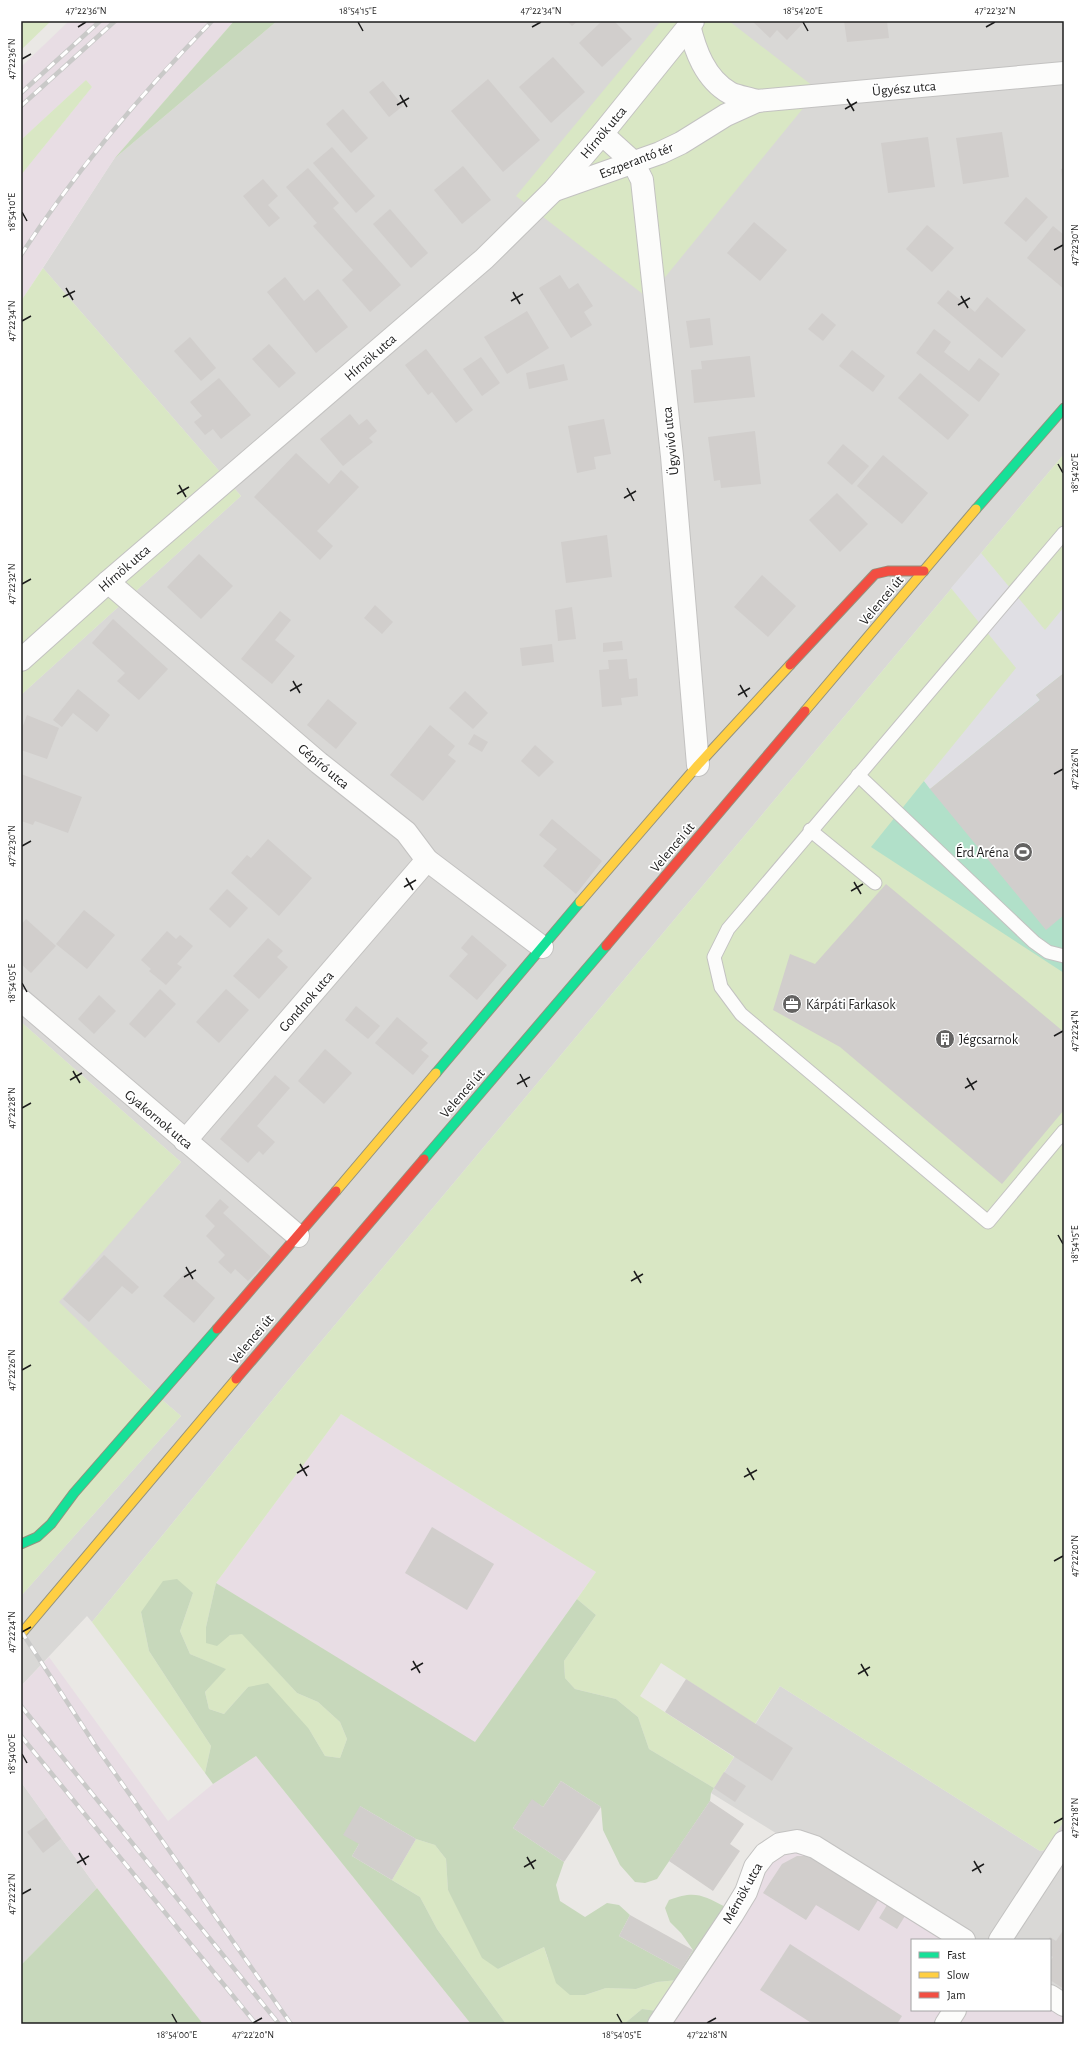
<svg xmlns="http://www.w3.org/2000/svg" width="1085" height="2045" font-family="'Alegreya Sans',sans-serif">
  <rect width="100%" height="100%" fill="#eae8e5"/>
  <g fill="#d9d8d6">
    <path d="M277 21H1064V454L288 1381 92 1622 87 1616 21 1686V1596L181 1416 146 1386 58 1302 181 1162 21 1022V695L241 496 43 268 114 159Z"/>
    <path d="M780 1686 1040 1851 1045 1850 1064 1821V2012L1050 2003V1940H949L711 1793Z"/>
    <path d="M21 1782 97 1888 21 1965Z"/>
  </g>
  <g fill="#e8dde4">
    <path d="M69 21H234L114 159 21 301V175L92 87 86 80 21 140V67Z"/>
    <path d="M341 1414 596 1572 475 1743 216 1583Z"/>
    <path d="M49 1657 168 1821 213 1784 256 1756 471 2024H203L97 1888 21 1782V1686Z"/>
    <path d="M775 1833 949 1940H912V2010H1050V2003L1064 2012V2024H647Z"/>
  </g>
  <g fill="#d9e7c4">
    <path d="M21 21H51L21 50Z"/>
    <path d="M661 21H729L818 90 648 298 516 196Z"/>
    <path d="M86 80 92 87 21 175V140Z"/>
    <path d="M43 268 241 496 21 695V301Z"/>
    <path d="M1064 454V1821L1045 1850 1040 1851 780 1686 755 1724 661 1663 640 1696 734 1757 714 1788 649 1749 638 1717 616 1699 575 1689 565 1678 564 1661 596 1615 577 1599 596 1572 341 1414 216 1583 206 1627V1643L230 1635 242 1633 297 1693 318 1702 340 1722 347 1739 340 1758 325 1756 309 1729 248 1687 224 1714 209 1709 205 1692 225 1669 190 1654 180 1631 193 1593 141 1612 149 1651 211 1746 205 1773 92 1622 288 1381Z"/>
    <path d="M21 1022 181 1162 59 1302 146 1386 181 1416 21 1596Z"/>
    <path d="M416 1839 435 1845 446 1859 448 1890 498 1969 544 1947 548 1960 585 1995 606 1988 636 1989 657 1982 678 1980 657 2011 642 2009 624 2024H506L437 1929 420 1897 392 1880Z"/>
  </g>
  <g fill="#c7d8bb">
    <path d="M234 21H277L114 159Z"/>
    <path d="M177 1579 193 1593 180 1631 190 1654 226 1669 205 1692 209 1709 224 1714 248 1687 268 1683 309 1729 325 1756 340 1758 347 1739 340 1722 318 1702 297 1693 242 1634 230 1635 217 1646 206 1643V1627L216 1583 475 1742 577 1599 596 1615 564 1661 565 1678 575 1689 616 1699 638 1717 649 1749 714 1788 711 1793 710 1801 657 1879 645 1883 635 1882 620 1865 603 1830 601 1807 561 1781 543 1807 532 1800 513 1828 564 1862 556 1885 560 1901 585 1917 607 1903 619 1905 630 1915 619 1936 681 1970 693 1950 681 1933 670 1922 665 1908 669 1900C695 1890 702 1895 726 1907L678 1980 657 1982 636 1989 606 1988 585 1995H570L556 1983 544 1947 498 1969 482 1958 448 1890 446 1859 435 1845 416 1839 360 1806 359 1844 352 1856 420 1897 437 1929 506 2024H471L256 1756 213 1784 205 1773 211 1746 149 1651 141 1612 163 1581Z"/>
    <path d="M97 1888 203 2024H21V1965Z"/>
    <path d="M642 2009 657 2011 647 2024H624Z"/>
  </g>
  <path fill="#b1e0c9" d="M1064 673V973L871 847 924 781 931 789 1039 700 1036 695Z"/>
  <path fill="#e0dfe4" d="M981 553 1045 630 1064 607V673L1036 695 1040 700 930 789 924 781 1016 668 951 588Z"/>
  <g fill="#d1cecc">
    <path d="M567 21H578L572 26Z"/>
    <path d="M602 21H614L632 39 602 67 579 43Z"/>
    <path d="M752 21H805L787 40 777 30 770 38Z"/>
    <path d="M844 21H887L889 38 847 42Z"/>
    <path d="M553 57 585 92 551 123 519 87Z"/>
    <path d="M488 79 540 140 503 172 451 111Z"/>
    <path d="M383 81 403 106 389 117 369 92Z"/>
    <path d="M343 109 368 138 351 153 326 124Z"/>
    <path d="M1002 132 1009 177 963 184 956 138Z"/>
    <path d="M928 137 935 187 888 193 881 143Z"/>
    <path d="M332 147 375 196 356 213 313 163Z"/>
    <path d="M463 166 491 200 462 224 434 190Z"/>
    <path d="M308 168 339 203 333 208 401 285 370 312 342 280 353 270 313 226 317 223 286 187Z"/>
    <path d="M1064 168V192H1063L1061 169Z"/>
    <path d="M263 179 278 196 268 205 280 218 269 227 243 196Z"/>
    <path d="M1026 197 1048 217 1026 242 1004 223Z"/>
    <path d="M390 209 428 253 411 268 373 224Z"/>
    <path d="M754 222 787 250 760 281 727 253Z"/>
    <path d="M927 225 954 248 932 272 906 249Z"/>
    <path d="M1053 226 1064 235V289L1027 258Z"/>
    <path d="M560 275 569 289 578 283 593 306 584 312 592 325 571 338 539 288Z"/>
    <path d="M285 277 304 301 318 289 348 327 316 353 267 292Z"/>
    <path d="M948 290 975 312 987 297 1026 330 1002 358 937 303Z"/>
    <path d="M527 311 549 348 507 374 484 337Z"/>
    <path d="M822 313 836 325 823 341 808 329Z"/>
    <path d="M710 318 713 345 690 348 686 321Z"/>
    <path d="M934 329 951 342 944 352 969 371 979 358 1000 374 979 402 916 353Z"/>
    <path d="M190 337 216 368 201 381 174 351Z"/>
    <path d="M269 344 296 373 279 388 252 359Z"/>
    <path d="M426 349 473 410 456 423 432 392 428 395 405 365Z"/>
    <path d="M852 350 885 376 873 392 839 366Z"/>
    <path d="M750 356 755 397 694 403 691 370 702 369 701 361Z"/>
    <path d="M481 357 500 383 482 396 463 369Z"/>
    <path d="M564 364 568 380 529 389 526 373Z"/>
    <path d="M920 373 969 415 948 440 898 398Z"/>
    <path d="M219 378 251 415 221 439 213 429 205 435 194 422 202 416 190 402Z"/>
    <path d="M350 414 359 425 367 419 377 431 369 438 373 442 343 466 320 439Z"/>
    <path d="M604 419 611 454 594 457 596 469 577 473 568 426Z"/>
    <path d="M755 431 761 484 721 488 720 480 714 481 708 437Z"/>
    <path d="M843 444 869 466 852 485 827 463Z"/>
    <path d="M296 453 329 484 341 470 359 487 317 531 333 546 320 560 254 497Z"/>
    <path d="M883 455 928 493 902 524 857 486Z"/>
    <path d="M837 493 868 524 840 552 809 520Z"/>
    <path d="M607 535 612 577 566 583 561 542Z"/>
    <path d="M199 554 233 586 201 619 167 587Z"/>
    <path d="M762 575 796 606 768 637 734 607Z"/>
    <path d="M375 605 393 622 382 634 364 618Z"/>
    <path d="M572 607 576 639 558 641 555 610Z"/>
    <path d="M280 611 291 620 275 640 295 656 272 684 241 659Z"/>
    <path d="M113 619 168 669 139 700 117 681 125 673 92 643Z"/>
    <path d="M622 641 623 650 603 652V643Z"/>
    <path d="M552 644 554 662 522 666 520 648Z"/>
    <path d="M627 659 629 679 637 678 638 696 621 698 622 705 602 707 599 670 609 669 608 660Z"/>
    <path d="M1064 673V915L1046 930 930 789 1040 700 1036 695Z"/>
    <path d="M78 689 110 715 97 732 73 713 62 727 53 720Z"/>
    <path d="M465 691 488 713 473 729 449 708Z"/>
    <path d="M328 699 357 723 336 749 307 725Z"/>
    <path d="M27 715 59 728 47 759 21 750V731Z"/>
    <path d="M430 725 455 746 448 755 456 761 423 801 390 775Z"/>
    <path d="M474 734 488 742 482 752 468 744Z"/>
    <path d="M535 745 554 762 539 777 521 761Z"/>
    <path d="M21 774 82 797 68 833 35 821 33 825 21 821Z"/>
    <path d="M552 819 602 861 576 894 543 866 557 849 539 835Z"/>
    <path d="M268 839 312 878 279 916 231 873 247 855 251 858Z"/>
    <path d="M886 884 1064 1032V1110L1002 1184 840 1047 773 1010 790 954 815 964Z"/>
    <path d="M227 889 248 908 230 928 209 909Z"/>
    <path d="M84 910 115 935 87 969 56 944Z"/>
    <path d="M26 919 56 946 31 973 21 964V925Z"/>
    <path d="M167 931 176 939 180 935 193 946 177 964 182 967 166 985 149 971 151 969 141 960Z"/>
    <path d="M472 935 507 965 477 1000 449 976 468 954 461 948Z"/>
    <path d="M268 938 283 951 277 957 288 967 259 999 233 976Z"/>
    <path d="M160 989 176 1004 145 1038 129 1024Z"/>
    <path d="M226 989 249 1010 219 1043 196 1022Z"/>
    <path d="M99 995 116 1011 94 1034 78 1019Z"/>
    <path d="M356 1006 380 1026 368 1039 345 1020Z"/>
    <path d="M397 1017 428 1043 421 1050 429 1056 413 1075 375 1043Z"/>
    <path d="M325 1049 352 1073 324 1104 298 1081Z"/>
    <path d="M275 1075 290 1088 257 1126 275 1142 263 1155 259 1151 248 1163 220 1139Z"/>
    <path d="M220 1199 229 1207 223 1213 271 1257 248 1281 235 1269 231 1274 218 1262 225 1255 206 1236 215 1226 205 1216Z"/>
    <path d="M104 1255 139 1287 132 1294 122 1286 89 1322 63 1299Z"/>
    <path d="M186 1272 215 1298 194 1323 163 1296Z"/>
    <path d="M432 1527 494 1564 467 1610 405 1573Z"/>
    <path d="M686 1679 793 1748 772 1781 665 1712Z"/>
    <path d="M724 1772 746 1786 735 1802 714 1788Z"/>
    <path d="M561 1781 601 1807 564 1862 513 1828 532 1799 543 1807Z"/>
    <path d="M710 1801 744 1824 730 1844 740 1851 713 1891 669 1861Z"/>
    <path d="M360 1806 416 1839 392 1880 352 1856 359 1844 343 1835Z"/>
    <path d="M46 1818 61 1839 43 1853 27 1832Z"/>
    <path d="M797 1856H809L878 1900 859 1931 816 1905 806 1920 763 1893 782 1864Z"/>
    <path d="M887 1905 905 1916 897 1929 879 1918Z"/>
    <path d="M630 1915 693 1950 681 1970 619 1936Z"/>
    <path d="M1064 1929V1989L1050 1980V1962L1053 1957 1050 1955V1940H1048L1050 1937 1056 1941Z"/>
    <path d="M790 1944 902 2016 897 2024H813L760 1990Z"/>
  </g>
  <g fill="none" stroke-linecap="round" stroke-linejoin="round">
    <g stroke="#c3c2c1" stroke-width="15">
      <g id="lane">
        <path d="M1064 533 728 929 714 957 721 987 741 1014 988 1222 1064 1131"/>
        <path d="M858 775 1034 942 1048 952 1064 956"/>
        <path d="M810 830 875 883"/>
      </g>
    </g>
    <g stroke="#c3c2c1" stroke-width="24">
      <g id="street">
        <path d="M689 25C695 50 705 79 730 93 738 97 749 98 757 101L1064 73"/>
        <path d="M602 134 633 162 642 180 672 456 698 765"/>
        <path d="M555 190 660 153 681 143 726 115 757 101"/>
        <path d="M108 582 319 763 406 832 427 860 542 947"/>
        <path d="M21 660 108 582 484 259 554 190 602 134 693 21"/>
        <path d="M21 1000 298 1236"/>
        <path d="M185 1141 427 860"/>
        <path d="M1000 1940 1064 1842"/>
        <path d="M1050 1996 1064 2005"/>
        <path d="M659 2024 732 1915 746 1892 755 1867 765 1854 780 1844 797 1841 815 1847 964 1940"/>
        <path d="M946 2024 955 2010"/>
      </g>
    </g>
    <g stroke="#93927e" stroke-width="11">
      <g id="fast">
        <path d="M976 509 1064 408"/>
        <path d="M436 1073 580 902"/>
        <path d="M424 1159 606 946"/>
        <path d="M21 1544 37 1537 51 1524 74 1493 217 1329"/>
      </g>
    </g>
    <g stroke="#93927e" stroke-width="11">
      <g id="slow">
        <path d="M805 711 976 509"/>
        <path d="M580 902 698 765 790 665"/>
        <path d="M336 1191 436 1073"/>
        <path d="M21 1634 236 1379"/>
      </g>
    </g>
    <g stroke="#93927e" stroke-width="11">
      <g id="jam">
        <path d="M790 665 875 574 888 571H924"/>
        <path d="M606 946 805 711"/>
        <path d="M217 1329 336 1191"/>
        <path d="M236 1379 424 1159"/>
      </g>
    </g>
    <use href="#lane" stroke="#fcfcfb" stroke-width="13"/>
    <use href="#street" stroke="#fcfcfb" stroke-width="22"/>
    <use href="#fast" stroke="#16e098" stroke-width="9"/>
    <use href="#slow" stroke="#ffcf43" stroke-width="9"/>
    <use href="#jam" stroke="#f24e42" stroke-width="9"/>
    <g stroke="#c9c9c8" stroke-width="4.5">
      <g id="rail">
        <path d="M21 93 100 21"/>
        <path d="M21 106 115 21"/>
        <path d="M21 255C76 170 142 93 212 21"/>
        <path d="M21 1631 95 1745 291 2024"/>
        <path d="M21 1706 279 2024"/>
        <path d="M21 1736 256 2024"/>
      </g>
    </g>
    <use href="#rail" stroke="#fff" stroke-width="3" stroke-dasharray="9" stroke-linecap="butt"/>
  </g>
  <path fill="none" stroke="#1c1c1c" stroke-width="1.5" d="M358 22 363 31M803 22 808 31M78 27 86 22M532 27 541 22M986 27 995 22M22 59 31 54M400 95 407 107M847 99 854 111M397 105 409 98M845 109 857 102M22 212 27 221M1054 250 1063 245M66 288 73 300M513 292 520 304M961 296 968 308M63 297 75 291M511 301 523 294M958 305 970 298M22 321 31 316M1058 464 1063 473M179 485 186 497M627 488 634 501M177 494 189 487M624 498 636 491M22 584 31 579M293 681 300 693M740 685 747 697M290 691 302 684M738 695 750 688M1054 774 1063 769M22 846 31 841M406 878 413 890M854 882 861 894M404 887 416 880M851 891 863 884M22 983 27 992M1054 1036 1063 1031M73 1071 80 1083M520 1074 527 1087M967 1078 974 1090M70 1080 82 1073M517 1084 530 1077M965 1088 977 1081M22 1108 31 1103M1058 1235 1063 1244M186 1267 193 1279M634 1271 641 1283M184 1277 196 1270M631 1281 643 1274M22 1370 31 1365M300 1464 307 1476M747 1468 754 1480M297 1473 309 1466M744 1477 757 1470M1054 1561 1063 1556M22 1632 31 1627M413 1661 420 1673M861 1664 868 1676M411 1670 423 1663M858 1674 870 1667M22 1754 27 1763M1054 1823 1063 1818M79 1853 86 1865M527 1857 534 1869M974 1861 981 1873M77 1863 89 1856M524 1867 536 1860M972 1871 984 1864M22 1894 31 1889M172 2014 177 2023M617 2014 622 2023M253 2023 262 2018M707 2023 716 2018"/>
  <defs>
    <g id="stadium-disc" transform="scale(1)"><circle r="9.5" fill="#646362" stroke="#fff"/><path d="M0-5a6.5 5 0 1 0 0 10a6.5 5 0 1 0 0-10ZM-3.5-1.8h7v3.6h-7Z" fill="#fff"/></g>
    <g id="office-disc" transform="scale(1)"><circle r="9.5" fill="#646362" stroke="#fff"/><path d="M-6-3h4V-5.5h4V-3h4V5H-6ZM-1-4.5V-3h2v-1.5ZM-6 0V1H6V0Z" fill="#fff"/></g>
    <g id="building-disc" transform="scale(1)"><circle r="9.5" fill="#646362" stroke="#fff"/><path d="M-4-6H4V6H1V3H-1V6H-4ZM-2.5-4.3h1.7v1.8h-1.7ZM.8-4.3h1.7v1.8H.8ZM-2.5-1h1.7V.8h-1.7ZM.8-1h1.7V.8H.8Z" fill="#fff"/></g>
  </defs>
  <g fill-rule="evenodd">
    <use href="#stadium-disc" x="1023" y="852"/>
    <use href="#office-disc" x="792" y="1004"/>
    <use href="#building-disc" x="945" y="1039"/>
  </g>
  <g text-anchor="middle" stroke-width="3.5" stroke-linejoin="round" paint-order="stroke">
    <g font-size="14" fill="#1c1c1c" stroke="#fff">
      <text transform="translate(904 88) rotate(-5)" y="5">Ügyész utca</text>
      <text transform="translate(603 132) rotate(-50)" y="5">Hírnök utca</text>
      <text transform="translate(636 160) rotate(-21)" y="5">Eszperantó tér</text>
      <text transform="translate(370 357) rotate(-41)" y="5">Hírnök utca</text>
      <text transform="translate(670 441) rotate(-96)" y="5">Ügyvivő utca</text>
      <text transform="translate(124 568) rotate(-41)" y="5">Hírnök utca</text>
      <text transform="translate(881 600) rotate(-50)" y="5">Velencei út</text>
      <text transform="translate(324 766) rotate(40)" y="5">Gépíró utca</text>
      <text transform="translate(672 847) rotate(-50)" y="5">Velencei út</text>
      <text transform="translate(306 1001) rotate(-49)" y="5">Gondnok utca</text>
      <text transform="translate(462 1093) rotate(-49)" y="5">Velencei út</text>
      <text transform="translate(159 1119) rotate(40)" y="5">Gyakornok utca</text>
      <text transform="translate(251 1339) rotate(-50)" y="5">Velencei út</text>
      <text transform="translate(742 1893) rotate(-61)" y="5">Mérnök utca</text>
    </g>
    <g font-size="14" fill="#1c1c1c" stroke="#fff" text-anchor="start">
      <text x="1009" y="857" text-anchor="end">Érd Aréna</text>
      <text x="806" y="1009">Kárpáti Farkasok</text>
      <text x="959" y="1044">Jégcsarnok</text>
    </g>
  </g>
  <rect width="1085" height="2045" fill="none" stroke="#ffffff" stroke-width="44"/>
  <rect x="911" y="1939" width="140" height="72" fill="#ffffff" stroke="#a4a4a4"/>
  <rect x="919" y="1952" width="20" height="6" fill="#16e098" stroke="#a4a4a4"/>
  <text x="947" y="1959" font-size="12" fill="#1c1c1c">Fast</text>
  <rect x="919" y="1972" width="20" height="6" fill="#ffcf43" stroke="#a4a4a4"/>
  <text x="947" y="1979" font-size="12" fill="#1c1c1c">Slow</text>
  <rect x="919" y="1992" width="20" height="6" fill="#f24e42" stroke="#a4a4a4"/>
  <text x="947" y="1999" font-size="12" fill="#1c1c1c">Jam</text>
  <rect x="22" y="22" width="1041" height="2001" fill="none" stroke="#1c1c1c" stroke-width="1.5"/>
  <g font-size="10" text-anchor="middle" fill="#1c1c1c">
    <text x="86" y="14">47°22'36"N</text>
    <text x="358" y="14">18°54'15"E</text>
    <text x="541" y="14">47°22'34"N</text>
    <text x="803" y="14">18°54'20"E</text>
    <text x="995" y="14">47°22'32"N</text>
    <text transform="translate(11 59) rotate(-90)" y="4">47°22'36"N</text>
    <text transform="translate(11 212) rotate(-90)" y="4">18°54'10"E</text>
    <text transform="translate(1074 245) rotate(-90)" y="4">47°22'30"N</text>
    <text transform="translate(11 321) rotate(-90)" y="4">47°22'34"N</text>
    <text transform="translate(1074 473) rotate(-90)" y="4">18°54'20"E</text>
    <text transform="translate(11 584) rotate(-90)" y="4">47°22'32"N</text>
    <text transform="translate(1074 769) rotate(-90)" y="4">47°22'26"N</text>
    <text transform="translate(11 846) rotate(-90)" y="4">47°22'30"N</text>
    <text transform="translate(11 983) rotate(-90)" y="4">18°54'05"E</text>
    <text transform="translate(1074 1031) rotate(-90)" y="4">47°22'24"N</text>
    <text transform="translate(11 1108) rotate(-90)" y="4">47°22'28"N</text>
    <text transform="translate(1074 1244) rotate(-90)" y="4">18°54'15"E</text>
    <text transform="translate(11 1370) rotate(-90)" y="4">47°22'26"N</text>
    <text transform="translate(1074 1556) rotate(-90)" y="4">47°22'20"N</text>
    <text transform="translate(11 1632) rotate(-90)" y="4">47°22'24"N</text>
    <text transform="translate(11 1754) rotate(-90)" y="4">18°54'00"E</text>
    <text transform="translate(1074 1818) rotate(-90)" y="4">47°22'18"N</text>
    <text transform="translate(11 1894) rotate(-90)" y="4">47°22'22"N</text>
    <text x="177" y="2038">18°54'00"E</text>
    <text x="253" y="2038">47°22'20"N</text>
    <text x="622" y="2038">18°54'05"E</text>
    <text x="707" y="2038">47°22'18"N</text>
  </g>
</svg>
